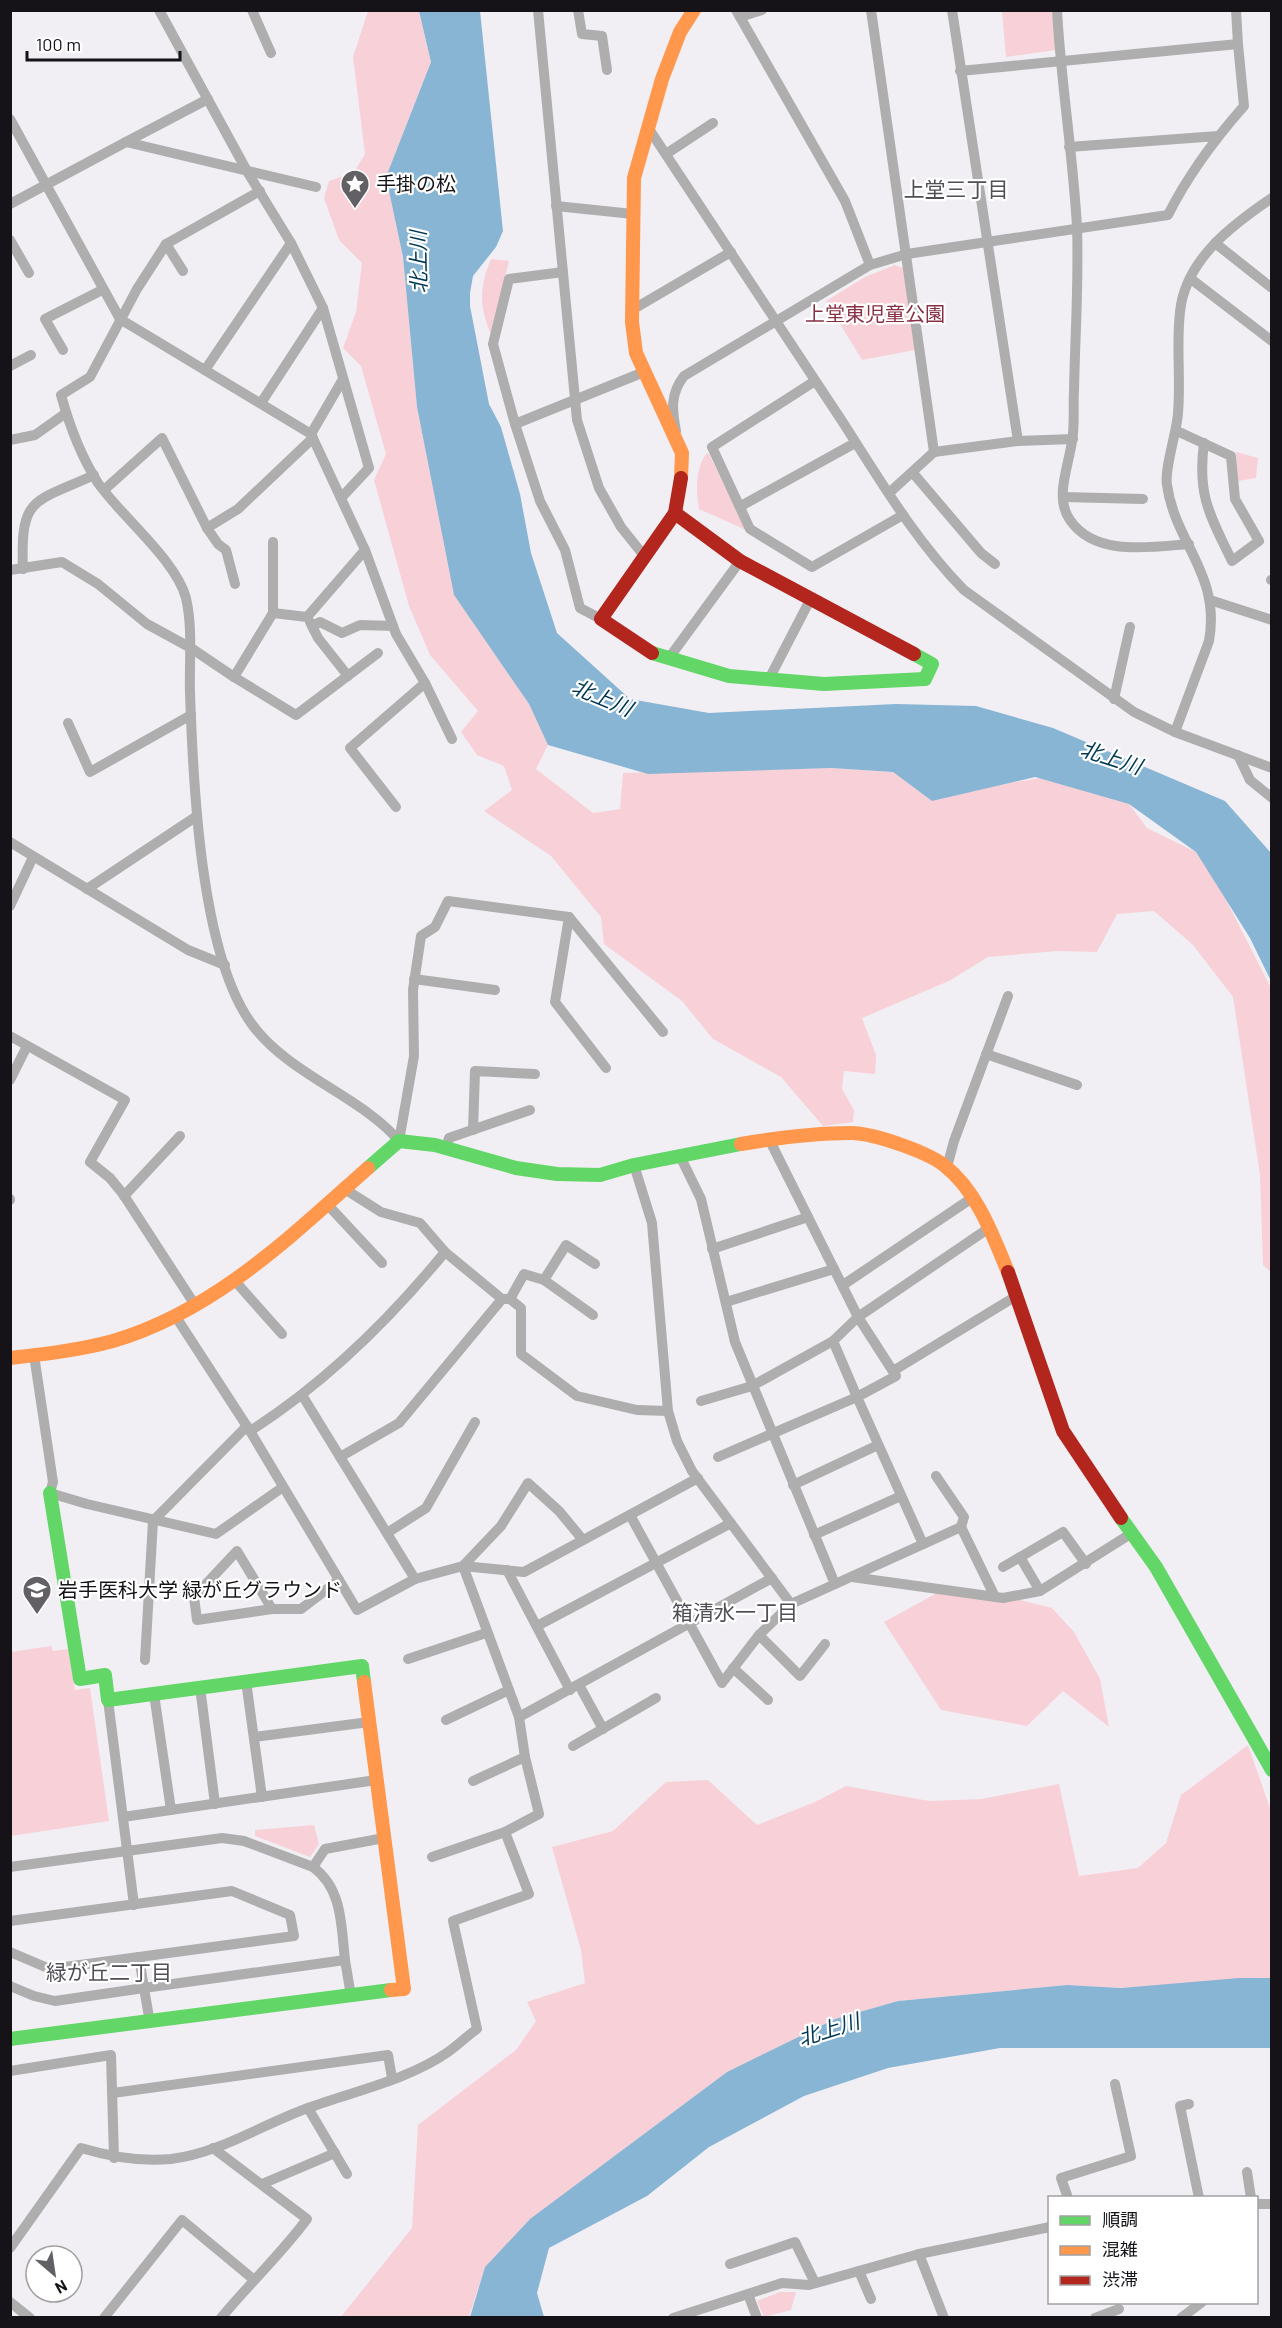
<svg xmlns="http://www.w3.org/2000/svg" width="1282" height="2328" font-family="Barlow,'Noto Sans JP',sans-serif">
  <rect width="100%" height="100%" fill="#f1eff4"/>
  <g fill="#f8d1d8">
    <path d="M368 11H419L431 62 386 177 403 257 417 407 454 595 529 704 548 745 536 769 593 813 620 809 623 773 831 768 893 772 932 801 997 785 1040 778 1129 804 1147 828 1196 852 1220 888 1271 988V1272L1263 1265 1260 1175 1233 997 1193 945 1154 911 1117 914 1097 952 1058 951 988 957 949 981 862 1018 876 1055 875 1074 844 1071 842 1089 854 1110 853 1122 823 1126 781 1077 713 1039 682 1001 604 944 601 917 551 856 484 811 512 790 504 766 477 755 461 732 478 711 430 655 409 606 374 480 386 454 361 366 343 348 356 312 362 263 339 240 324 198 329 181 354 172 365 154 353 57Z"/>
    <path d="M1002 11H1052L1056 50 1006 57Z"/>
    <path d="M491 259 509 261 491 335C479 306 479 288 491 259Z"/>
    <path d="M895 265 903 268 915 350 862 360 826 301 865 277Z"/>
    <path d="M1236 452 1258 458 1256 478 1238 481Z"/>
    <path d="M707 453 709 454 746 530 699 509C696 491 695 468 707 453Z"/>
    <path d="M937 1593 1020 1600 1052 1608 1074 1632 1100 1679 1109 1727 1063 1691 1027 1726 941 1710 884 1622Z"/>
    <path d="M51 1646 53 1651 68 1649 75 1690 90 1688 109 1821 11 1836V1652Z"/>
    <path d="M1248 1745 1271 1811V1978L1121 1988 1067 1985 898 2001 835 2019 727 2072 530 2219 485 2267 469 2317 340 2318 412 2228 418 2125 516 2050 536 2021 527 2002 585 1983 581 1950 552 1847 613 1831 666 1782 708 1780 757 1825 815 1802 846 1786 929 1801 981 1799 1059 1784 1079 1876 1138 1868 1166 1843 1181 1795Z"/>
    <path d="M314 1825 319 1844 310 1857 255 1836V1830Z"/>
    <path d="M780 2292H796L791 2310 764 2317 757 2301Z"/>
  </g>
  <g fill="#88b5d4">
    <path d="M419 11H480L503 231 496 247 473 276 470 293V306L489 404 501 427 520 494 531 553 557 633 630 699 709 713 896 704 976 706 1053 728 1225 801 1271 853V981L1250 938 1196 852 1129 804 1035 777 932 801 893 772 831 768 648 774 548 745 529 704 454 595 417 407 403 257 386 177 431 62Z"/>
    <path d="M1239 1978H1271V2048H1000L888 2068 804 2096 709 2147 647 2196 549 2248 537 2293 544 2317H470L485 2267 530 2219 727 2072 835 2019 898 2001 1067 1985 1121 1988Z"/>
  </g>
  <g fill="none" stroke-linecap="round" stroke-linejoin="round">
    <g stroke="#afaeaf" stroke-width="10">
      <path d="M159 10 248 173 291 243 323 308 369 468 341 498"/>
      <path d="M252 10 271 53"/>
      <path d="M538 10 577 420 599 488 621 527 645 557"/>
      <path d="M578 10 582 34 602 36 607 70"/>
      <path d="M736 10 845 201 870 265"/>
      <path d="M871 10 934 452 889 493"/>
      <path d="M952 10 1018 441"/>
      <path d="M1057 10C1061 83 1073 155 1077 227 1079 281 1075 337 1074 391 1073 407 1075 425 1072 441 1069 465 1054 498 1070 520 1095 557 1151 547 1189 544"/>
      <path d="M740 17 762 10"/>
      <path d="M960 71 1238 44 1236 10"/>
      <path d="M10 119 120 319 311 434 365 550 396 634 425 683 452 739"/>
      <path d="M649 129C714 226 777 324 842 421 880 480 915 540 964 590L1134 712 1175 732 1272 768"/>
      <path d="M126 142 208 99"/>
      <path d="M1069 147 1218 136"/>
      <path d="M666 154 713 123"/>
      <path d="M260 191 166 244 137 289 90 377 61 395C69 424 82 458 98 483 121 516 176 560 186 598 193 629 189 661 190 693 193 781 200 952 251 1023 287 1074 361 1096 399 1141"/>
      <path d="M10 204 126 142 316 187"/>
      <path d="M556 206 633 214"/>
      <path d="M10 240 29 273"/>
      <path d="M1215 243 1272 288"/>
      <path d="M166 244 183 271"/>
      <path d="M1191 279 1272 341"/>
      <path d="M632 310 731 252"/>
      <path d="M63 350 45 319 102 290"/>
      <path d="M10 366 31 355"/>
      <path d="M205 370 291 243"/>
      <path d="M815 381 712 447 750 529 812 567 903 515"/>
      <path d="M261 403 323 308"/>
      <path d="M515 424 493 344 509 279 563 272"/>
      <path d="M676 431C672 410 670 394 684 376L870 265 907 254 1168 215C1188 175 1214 140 1244 106L1238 44"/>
      <path d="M1177 431 1231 456 1235 499 1259 541 1232 561C1210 516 1197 495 1204 443"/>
      <path d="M311 434 343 379"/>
      <path d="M10 440 35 435 66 413"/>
      <path d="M934 452 1018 441 1073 439"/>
      <path d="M913 473 981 553 995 564"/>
      <path d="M104 490 162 438 207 528 218 544 226 550 235 584"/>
      <path d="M1063 497 1143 499"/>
      <path d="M741 506 855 443"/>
      <path d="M207 528 238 509 313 438"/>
      <path d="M273 542V613"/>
      <path d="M23 569C20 495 34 503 94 475"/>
      <path d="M10 570 62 562 98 584 147 624 191 648 234 677 273 613 307 617 365 550"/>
      <path d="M1271 580H1272"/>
      <path d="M1210 600 1272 620"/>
      <path d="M601 619 580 608 565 550 540 501 515 424 644 372"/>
      <path d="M310 622 318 638 348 676"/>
      <path d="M312 626 320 622 342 633 360 625 393 626"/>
      <path d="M669 658 740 561"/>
      <path d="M234 677 296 715 378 653"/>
      <path d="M768 681 810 600"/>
      <path d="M1114 699 1130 627"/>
      <path d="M68 723 90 772 191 715"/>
      <path d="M1175 732 1209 641C1221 574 1175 543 1167 485 1164 469 1177 432 1178 413 1181 379 1176 346 1180 312 1185 260 1232 225 1272 198"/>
      <path d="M1238 755 1250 780 1272 798"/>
      <path d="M396 807 350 748 425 683"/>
      <path d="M10 842 188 950 225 965"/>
      <path d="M87 889 197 816"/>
      <path d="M10 906 33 857"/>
      <path d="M569 917 555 1002 606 1068"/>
      <path d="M414 979 495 990"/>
      <path d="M10 1036 125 1100 90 1162 110 1178 123 1194 195 1305"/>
      <path d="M986 1054 1077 1085"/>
      <path d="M10 1080 27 1046"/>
      <path d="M473 1130 475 1071 535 1074"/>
      <path d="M769 1139 858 1317 896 1376 857 1397 923 1544"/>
      <path d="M399 1141 414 1056 413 990 421 936 435 927 448 901 569 917 663 1032"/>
      <path d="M446 1148 449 1138 530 1110"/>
      <path d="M680 1156 701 1199 735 1342 835 1584"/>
      <path d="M634 1165 652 1223 668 1411 677 1441 692 1471 791 1604"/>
      <path d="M947 1167 954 1141 1008 996"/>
      <path d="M343 1188 381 1212 420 1223 445 1252 502 1299H510L521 1308V1354L577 1396 637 1410 668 1411"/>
      <path d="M124 1196 180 1136"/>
      <path d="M10 1199V1200"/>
      <path d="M327 1204 382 1263"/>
      <path d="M712 1249 808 1217"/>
      <path d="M544 1280 593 1315"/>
      <path d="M235 1281 282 1334"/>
      <path d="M843 1285 972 1198"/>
      <path d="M510 1299 524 1274 544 1280 566 1245 595 1264"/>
      <path d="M726 1302 834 1269"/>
      <path d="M176 1317 250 1431 357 1610 415 1579 463 1566 524 1572 698 1478"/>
      <path d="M34 1355 53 1482 50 1493 87 1504 216 1534 283 1487"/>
      <path d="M893 1371 1018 1295"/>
      <path d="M302 1395 415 1579"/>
      <path d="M701 1401 752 1386 833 1341"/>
      <path d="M250 1431C324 1384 390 1319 445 1252"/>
      <path d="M340 1457 399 1423 502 1299"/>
      <path d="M718 1457 857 1397 833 1341 858 1317 989 1228"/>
      <path d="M936 1476 964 1517 961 1527"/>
      <path d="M793 1485 878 1445"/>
      <path d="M630 1515 722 1683 759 1635 800 1676 825 1644"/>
      <path d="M387 1533 426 1508 475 1422"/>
      <path d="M814 1535 901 1496"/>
      <path d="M1020 1557 1040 1591"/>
      <path d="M463 1566 501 1526 528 1483 559 1511 583 1540"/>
      <path d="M1003 1567 1063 1532 1086 1564"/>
      <path d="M507 1570 570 1690"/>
      <path d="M852 1577 1003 1598 1040 1591 1132 1533"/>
      <path d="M272 1609 237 1551 194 1597 197 1620 272 1609H301L339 1580"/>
      <path d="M537 1626 731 1523"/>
      <path d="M759 1635 791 1604 961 1527 995 1597"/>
      <path d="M408 1659 486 1633"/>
      <path d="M145 1660 153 1521 247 1426"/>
      <path d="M733 1668 768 1700"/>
      <path d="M246 1681 262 1797"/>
      <path d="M579 1685 603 1729"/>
      <path d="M200 1687 215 1804"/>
      <path d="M154 1694 171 1810"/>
      <path d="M108 1700 134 1905"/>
      <path d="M519 1717 772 1578"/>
      <path d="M446 1720 509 1690"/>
      <path d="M254 1737 369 1722"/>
      <path d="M573 1746 656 1698"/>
      <path d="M473 1781 525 1757"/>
      <path d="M123 1817 376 1780"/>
      <path d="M432 1857 505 1832"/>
      <path d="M10 1867 222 1838 244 1841 313 1867 325 1849 384 1838"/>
      <path d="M313 1867C343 1889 341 1926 345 1960"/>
      <path d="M10 1921 232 1891 290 1915 294 1936 139 1957"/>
      <path d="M10 1952 50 1969 139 1957 144 1988 55 2001 34 1996 10 1986"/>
      <path d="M150 2023 144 1988 345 1960 351 1996"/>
      <path d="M10 2071 111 2055 114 2158"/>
      <path d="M113 2093 388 2055 392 2078"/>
      <path d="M1189 2104 1180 2106 1199 2198"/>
      <path d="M308 2108 347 2174"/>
      <path d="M213 2148 307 2219C281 2254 249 2284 221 2318"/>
      <path d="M1247 2172 1251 2198"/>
      <path d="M262 2184 335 2153"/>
      <path d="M1068 2198 1061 2178 1131 2156 1115 2084"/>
      <path d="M1256 2204H1272"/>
      <path d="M10 2248 81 2148C111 2157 140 2162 171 2159 220 2153 263 2124 308 2108 354 2091 408 2080 448 2052 458 2045 467 2036 477 2029L453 1921 529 1894 505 1832 539 1814 525 1757 519 1717 463 1566"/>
      <path d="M919 2254 944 2318"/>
      <path d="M730 2264 795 2242 815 2283"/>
      <path d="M859 2271 871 2299"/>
      <path d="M10 2302 30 2318"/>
      <path d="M104 2318 182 2220 253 2279"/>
      <path d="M673 2318 748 2294"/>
      <path d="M757 2318 748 2294 782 2283 809 2285 919 2254 1050 2227"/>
      <path d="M1095 2318 1119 2309"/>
      <path d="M1181 2318 1202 2302"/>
    </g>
    <g stroke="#63d668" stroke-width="14">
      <path d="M652 653 729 676 824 684 925 679 932 664 914 654"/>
      <path d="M368 1168 399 1141 435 1145 516 1168 557 1174 600 1175 634 1165 741 1144"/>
      <path d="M50 1493 80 1679 105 1675 108 1700 362 1666 364 1682"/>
      <path d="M1121 1518 1156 1567 1272 1770"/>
      <path d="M10 2039 391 1990"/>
    </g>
    <g stroke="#ff974d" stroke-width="14">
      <path d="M681 478 682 453 636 353 632 322 634 178 662 79 680 32 694 10"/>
      <path d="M741 1144C776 1138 814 1133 851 1133 873 1133 928 1152 945 1166 977 1191 993 1236 1008 1272"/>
      <path d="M10 1358C45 1354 80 1350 113 1341 215 1311 291 1236 368 1168"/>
      <path d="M364 1682 404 1989 391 1990"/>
    </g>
    <g stroke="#b3261e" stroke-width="14">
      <path d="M675 513 740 561 914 654"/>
      <path d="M652 653 601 619 675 513 681 478"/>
      <path d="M1008 1272 1063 1431 1121 1518"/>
    </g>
  </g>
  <defs>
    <g id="sight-pin" transform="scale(1.5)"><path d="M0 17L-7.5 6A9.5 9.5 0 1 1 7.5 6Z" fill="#626064" stroke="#fff"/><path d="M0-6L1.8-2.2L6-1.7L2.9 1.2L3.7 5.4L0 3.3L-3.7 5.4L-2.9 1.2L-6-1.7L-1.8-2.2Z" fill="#fff"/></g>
    <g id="university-pin" transform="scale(1.5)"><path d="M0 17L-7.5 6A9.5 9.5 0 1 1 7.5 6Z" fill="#626064" stroke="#fff"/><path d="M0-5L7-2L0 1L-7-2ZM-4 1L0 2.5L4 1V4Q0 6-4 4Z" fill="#fff"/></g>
  </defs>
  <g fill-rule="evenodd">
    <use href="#sight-pin" x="355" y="184"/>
    <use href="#university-pin" x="37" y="1590"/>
  </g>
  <g text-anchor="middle" stroke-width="4.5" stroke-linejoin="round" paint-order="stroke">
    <g font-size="20" fill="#151317" stroke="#fff" text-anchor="start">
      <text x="376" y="191">手掛の松</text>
      <text x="58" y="1597">岩手医科大学 緑が丘グラウンド</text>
    </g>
    <g font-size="20" fill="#872f43" stroke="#fff">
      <text x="875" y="321">上堂東児童公園</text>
    </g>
    <g font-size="21" fill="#514e56" stroke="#fff">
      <text x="956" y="197">上堂三丁目</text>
      <text x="735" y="1620">箱清水一丁目</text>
      <text x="109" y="1980">緑が丘二丁目</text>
    </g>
    <g font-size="21" font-style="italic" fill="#003854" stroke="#fff">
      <text transform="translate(419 262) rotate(-91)" y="7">北上川</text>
      <text transform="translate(602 698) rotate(23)" y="7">北上川</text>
      <text transform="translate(1111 758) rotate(18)" y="7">北上川</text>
      <text transform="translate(829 2030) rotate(-17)" y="7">北上川</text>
    </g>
  </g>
  <rect width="1282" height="2328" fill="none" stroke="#151317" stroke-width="24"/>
  <rect x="1048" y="2196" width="210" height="108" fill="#ffffff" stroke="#a1a1a2" stroke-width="1.5"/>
  <rect x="1060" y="2216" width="30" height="9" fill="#63d668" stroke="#a1a1a2" stroke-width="1.5"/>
  <text x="1102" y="2226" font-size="18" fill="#151317">順調</text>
  <rect x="1060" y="2246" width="30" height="9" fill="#ff974d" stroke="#a1a1a2" stroke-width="1.5"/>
  <text x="1102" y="2256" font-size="18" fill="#151317">混雑</text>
  <rect x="1060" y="2276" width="30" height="9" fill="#b3261e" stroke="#a1a1a2" stroke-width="1.5"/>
  <text x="1102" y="2286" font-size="18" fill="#151317">渋滞</text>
  <g transform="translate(54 2274) rotate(151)"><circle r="28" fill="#ffffff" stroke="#a1a1a2" stroke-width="1.5"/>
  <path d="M0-4.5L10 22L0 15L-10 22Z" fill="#626064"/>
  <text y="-9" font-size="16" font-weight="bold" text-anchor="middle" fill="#151317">N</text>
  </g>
  <path d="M27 51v9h153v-9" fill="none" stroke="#151317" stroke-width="3"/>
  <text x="36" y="51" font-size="18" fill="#151317" stroke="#ffffff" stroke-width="4.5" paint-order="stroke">100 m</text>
</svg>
